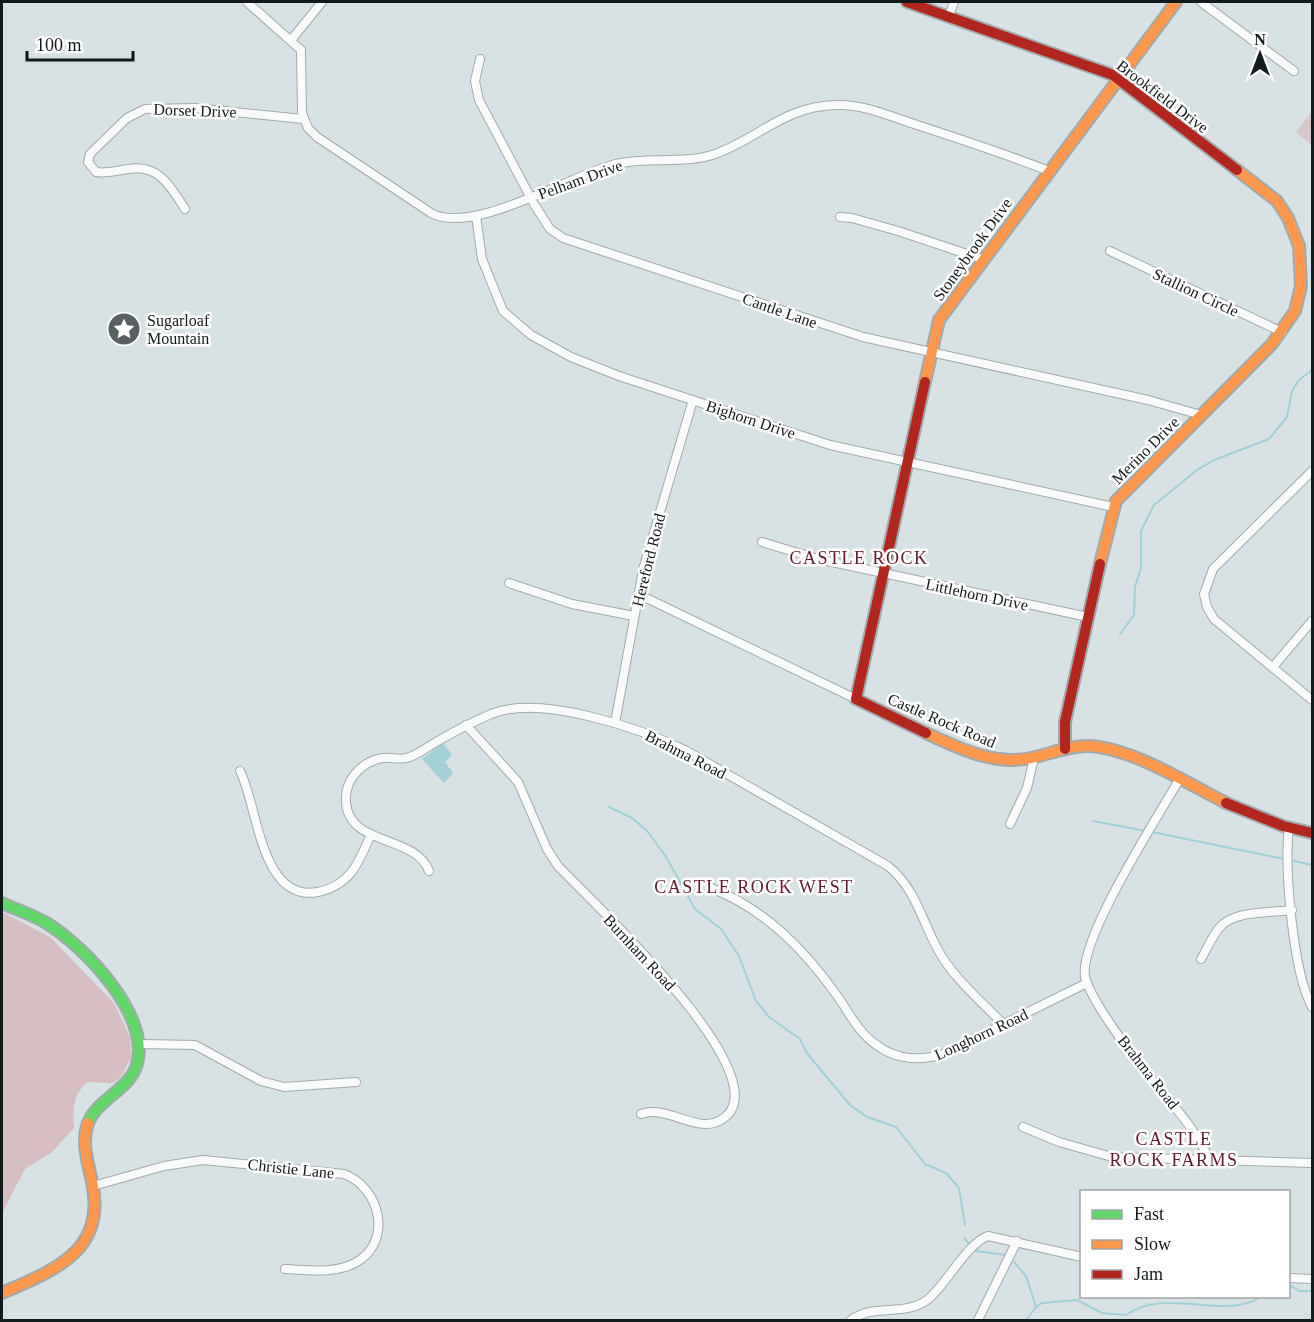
<svg xmlns="http://www.w3.org/2000/svg" width="1314" height="1322" font-family="Georgia,serif">
  <rect width="100%" height="100%" fill="#d8e2e4"/>
  <path fill="#d7c7cb" d="M1312 111V145L1296 132Z"/>
  <path fill="#d5bdc2" d="M2 912 50 937 114 1003 130 1037 131 1057 121 1077 113 1083 88 1082C72 1094 73 1110 74 1128L52 1152 25 1169 2 1213Z"/>
  <path fill="#a2d0d7" d="M443 743 452 755 445 762 453 773 444 783 422 759Z"/>
  <g fill="none" stroke-linecap="round" stroke-linejoin="round">
    <g stroke="#a2d0d7" stroke-width="2">
      <path d="M1120 634 1134 615 1135 587 1141 568V531L1154 505 1197 470 1214 460 1269 439 1287 417 1292 391 1299 380 1312 370"/>
      <path d="M609 807 632 818 647 831 666 857 695 909 721 929 739 956 756 1001 769 1017 800 1039 806 1052 850 1105 867 1117 896 1127 925 1164 946 1173 959 1188 965 1225"/>
      <path d="M1093 821 1146 831"/>
      <path d="M1152 832 1284 859"/>
      <path d="M1290 860 1312 865"/>
      <path d="M964 1238 969 1244"/>
      <path d="M976 1251 1005 1255"/>
      <path d="M1014 1262 1026 1276 1036 1307"/>
      <path d="M1288 1284 1299 1291H1312"/>
      <path d="M1026 1320 1036 1307 1042 1303 1077 1300 1102 1313 1126 1315C1167 1286 1224 1322 1262 1296"/>
    </g>
    <g stroke="#a2aaab" stroke-width="10">
      <g id="street">
        <path d="M247 2 301 50 302 113 308 128 317 137 431 213C472 236 571 175 616 164 648 156 683 165 715 154 759 138 785 106 836 105 862 104 887 115 911 123 957 138 1003 153 1049 171"/>
        <path d="M1201 2 1294 71"/>
        <path d="M949 16 954 2"/>
        <path d="M292 39 322 2"/>
        <path d="M480 59 475 81 479 100 534 204 550 229 563 238 863 337 1148 400 1201 415"/>
        <path d="M185 209C171 187 159 164 129 169 118 170 108 174 96 172L88 162 90 154 127 118 145 109 195 108 303 119"/>
        <path d="M476 216 482 259 503 311 531 335 571 357 619 376 830 445 1113 507"/>
        <path d="M840 217 852 218 898 231 982 259"/>
        <path d="M1110 251 1282 332"/>
        <path d="M1312 471 1213 569 1204 594 1207 607 1214 619 1312 700"/>
        <path d="M762 542 818 559 1088 617"/>
        <path d="M509 583 572 604 634 616"/>
        <path d="M638 594 856 699"/>
        <path d="M1273 667 1312 621"/>
        <path d="M615 723 643 570 693 400"/>
        <path d="M466 725 518 782 547 849 558 866C588 898 782 1076 724 1118 699 1137 669 1104 641 1114"/>
        <path d="M240 771C258 805 260 903 318 892 351 885 359 862 371 834"/>
        <path d="M1179 780C1157 818 1079 939 1085 976 1089 997 1124 1044 1138 1062 1163 1095 1193 1123 1210 1161"/>
        <path d="M1010 824 1027 788 1034 758"/>
        <path d="M1289 828C1284 868 1293 972 1312 1007"/>
        <path d="M429 871C415 834 349 847 346 802 344 780 362 761 383 758 391 757 399 760 406 758 417 756 428 746 438 741 455 731 473 722 491 714 540 694 639 728 685 750L888 866C915 888 921 918 937 948 952 977 981 1001 1004 1025"/>
        <path d="M711 888C765 909 805 950 838 997 850 1014 859 1034 878 1046 897 1060 921 1061 943 1054L1087 983"/>
        <path d="M1201 959C1207 949 1212 936 1220 927 1235 910 1271 913 1292 910"/>
        <path d="M141 1044 195 1045 261 1081 284 1087 356 1082"/>
        <path d="M1023 1127 1059 1142 1112 1157 1312 1163"/>
        <path d="M93 1186 164 1166 203 1160 344 1174C380 1187 394 1242 355 1263 334 1274 309 1270 285 1269"/>
        <path d="M1288 1278 1312 1279"/>
        <path d="M851 1320C873 1303 904 1317 927 1300 945 1287 966 1244 988 1236L1082 1257"/>
        <path d="M978 1320 1017 1241"/>
      </g>
    </g>
    <g stroke="#a2aaab" stroke-width="14">
      <path id="fast" d="M2 903C17 910 34 915 48 924 86 948 150 1015 137 1064 130 1090 98 1098 88 1123"/>
    </g>
    <g stroke="#a2aaab" stroke-width="14">
      <g id="slow">
        <path d="M925 382 939 320 1176 2"/>
        <path d="M1100 564 1116 501 1272 344 1295 311 1301 286 1299 246 1288 218 1277 201 1237 170"/>
        <path d="M926 733C958 748 994 766 1031 758 1050 754 1070 745 1090 746 1134 749 1187 783 1226 803"/>
        <path d="M2 1293C55 1270 107 1251 92 1182 88 1162 81 1143 88 1123"/>
      </g>
    </g>
    <g stroke="#a2aaab" stroke-width="14">
      <g id="jam">
        <path d="M907 2 1113 75 1237 170"/>
        <path d="M925 382 856 699 926 733"/>
        <path d="M1065 749V722L1100 564"/>
        <path d="M1226 803 1283 826 1312 833"/>
      </g>
    </g>
    <use href="#street" stroke="#f9fbfb" stroke-width="8"/>
    <use href="#fast" stroke="#63d668" stroke-width="10"/>
    <use href="#slow" stroke="#ff974d" stroke-width="10"/>
    <use href="#jam" stroke="#b3261e" stroke-width="10"/>
  </g>
  <defs>
    <g id="sight-disc" transform="scale(1.725)"><circle r="9.5" fill="#586061" stroke="#fff"/><path d="M0-6L1.8-2.2L6-1.7L2.9 1.2L3.7 5.4L0 3.3L-3.7 5.4L-2.9 1.2L-6-1.7L-1.8-2.2Z" fill="#fff"/></g>
  </defs>
  <g fill-rule="evenodd">
    <use href="#sight-disc" x="124" y="329"/>
  </g>
  <g text-anchor="middle" stroke-width="5" stroke-linejoin="round" paint-order="stroke">
    <g font-size="16" fill="#131a1b" stroke="#fff">
      <text transform="translate(1163 96) rotate(37)" y="6">Brookfield Drive</text>
      <text transform="translate(195 110) rotate(2)" y="6">Dorset Drive</text>
      <text transform="translate(580 179) rotate(-20)" y="6">Pelham Drive</text>
      <text transform="translate(972 249) rotate(-54)" y="6">Stoneybrook Drive</text>
      <text transform="translate(1196 292) rotate(25)" y="6">Stallion Circle</text>
      <text transform="translate(780 310) rotate(19)" y="6">Cantle Lane</text>
      <text transform="translate(751 419) rotate(18)" y="6">Bighorn Drive</text>
      <text transform="translate(1145 450) rotate(-45)" y="6">Merino Drive</text>
      <text transform="translate(648 560) rotate(-76)" y="6">Hereford Road</text>
      <text transform="translate(977 594) rotate(12)" y="6">Littlehorn Drive</text>
      <text transform="translate(942 720) rotate(23)" y="6">Castle Rock Road</text>
      <text transform="translate(686 754) rotate(27)" y="6">Brahma Road</text>
      <text transform="translate(640 952) rotate(47)" y="6">Burnham Road</text>
      <text transform="translate(981 1034) rotate(-25)" y="6">Longhorn Road</text>
      <text transform="translate(1149 1072) rotate(52)" y="6">Brahma Road</text>
      <text transform="translate(291 1168) rotate(6)" y="6">Christie Lane</text>
    </g>
    <g font-size="16" fill="#131a1b" stroke="#fff" text-anchor="start">
      <text x="147" y="326">Sugarloaf<tspan x="147" dy="18">Mountain</tspan></text>
    </g>
    <g font-size="18" letter-spacing="1.5" fill="#601b2d" stroke="#fff">
      <text x="859" y="564">CASTLE ROCK</text>
      <text x="754" y="893">CASTLE ROCK WEST</text>
      <text x="1174" y="1145">CASTLE<tspan x="1174" dy="21">ROCK FARMS</tspan></text>
    </g>
  </g>
  <rect width="1314" height="1322" fill="none" stroke="#131a1b" stroke-width="6"/>
  <rect x="1080" y="1190" width="210" height="108" fill="#ffffff" stroke="#a1a3a4" stroke-width="1.5"/>
  <rect x="1092" y="1210" width="30" height="9" fill="#63d668" stroke="#a1a3a4" stroke-width="1.5"/>
  <text x="1134" y="1220" font-size="18" fill="#131a1b">Fast</text>
  <rect x="1092" y="1240" width="30" height="9" fill="#ff974d" stroke="#a1a3a4" stroke-width="1.5"/>
  <text x="1134" y="1250" font-size="18" fill="#131a1b">Slow</text>
  <rect x="1092" y="1270" width="30" height="9" fill="#b3261e" stroke="#a1a3a4" stroke-width="1.5"/>
  <text x="1134" y="1280" font-size="18" fill="#131a1b">Jam</text>
  <g transform="translate(1260 54)" stroke="#ffffff" stroke-width="4.5" paint-order="stroke">
  <path d="M0-4.5L10 22L0 15L-10 22Z" fill="#131a1b"/>
  <text y="-9" font-size="16" font-weight="bold" text-anchor="middle" fill="#131a1b">N</text>
  </g>
  <path d="M27 51v9h106v-9" fill="none" stroke="#131a1b" stroke-width="3"/>
  <text x="36" y="51" font-size="18" fill="#131a1b" stroke="#ffffff" stroke-width="4.5" paint-order="stroke">100 m</text>
</svg>
